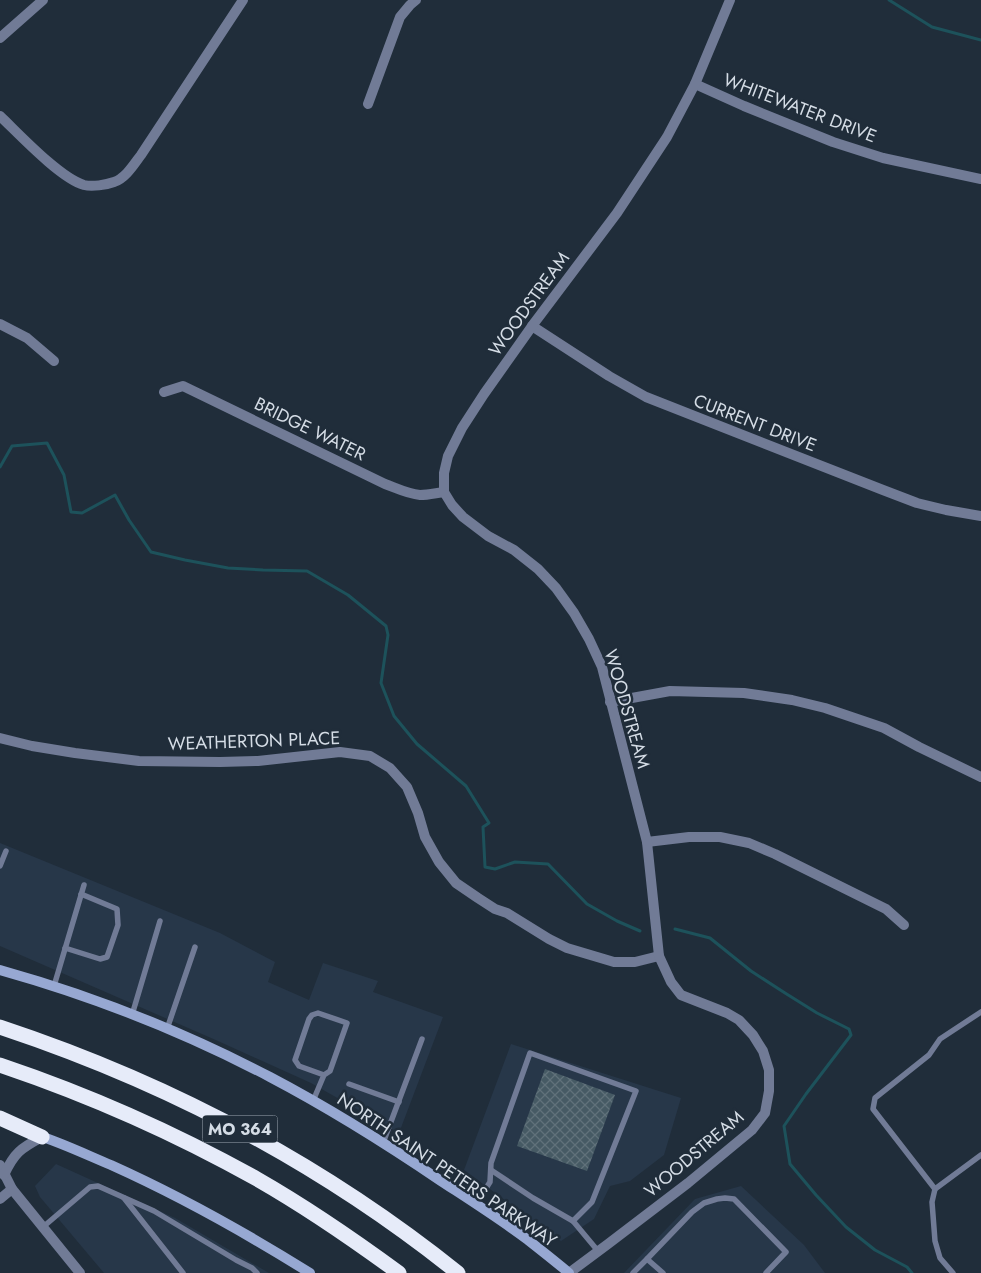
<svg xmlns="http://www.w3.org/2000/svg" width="981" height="1273" font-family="Jost,sans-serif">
  <defs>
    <pattern id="building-cross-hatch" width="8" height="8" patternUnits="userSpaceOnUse" patternTransform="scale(1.25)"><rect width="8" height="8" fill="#465a64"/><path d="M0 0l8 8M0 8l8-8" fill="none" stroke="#60717a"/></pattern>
  </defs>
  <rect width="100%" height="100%" fill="#202d3a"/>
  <g fill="#273749">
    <path d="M0 843 220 933 275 962 268 982 309 1000 323 963 378 981 373 992 443 1017 399 1133 311 1083 218 1041 0 946Z"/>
    <path d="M511 1044 681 1098 664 1155 630 1181 610 1186 594 1219 561 1241 464 1170Z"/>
    <path d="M56 1164 175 1218 269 1273H104L40 1197 35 1186Z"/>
    <path d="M741 1186 804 1245 825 1273H624L695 1199Z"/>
  </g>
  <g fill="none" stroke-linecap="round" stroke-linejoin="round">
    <g stroke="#1d525b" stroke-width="3">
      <path d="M889 0 932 27 981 40"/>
      <path d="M0 467 12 446 47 443 64 475 71 512 82 513 115 495 129 520 151 552 185 560 228 568 263 570 307 571 348 595 386 626 388 635 381 683 394 716 417 744 466 786 489 823 483 827 485 867 495 869 515 862 548 864 587 904 617 921 640 931"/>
      <path d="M675 929 710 938 751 971 785 993 817 1013 849 1029 851 1035 806 1094 784 1126 790 1164 816 1195 846 1227 875 1250 907 1267 912 1273"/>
    </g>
  </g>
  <path fill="url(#building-cross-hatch)" d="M545 1069 615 1095 587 1171 517 1146Z"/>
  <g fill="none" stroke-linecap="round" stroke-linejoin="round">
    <g stroke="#717b96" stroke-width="5.5">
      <path d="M0 866 6 851"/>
      <path d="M65 948 100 959 107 957 118 925 117 909 81 894"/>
      <path d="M54 986 84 885"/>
      <path d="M132 1015 160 921"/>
      <path d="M167 1029 195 947"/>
      <path d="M349 1084 399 1102"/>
      <path d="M313 1101 324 1075 330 1071 347 1023 318 1013 312 1015 309 1019 295 1060 299 1066 324 1075"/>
      <path d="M383 1143 422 1039"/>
      <path d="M491 1170 533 1198 573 1221"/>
      <path d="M935 1189 981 1155"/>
      <path d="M124 1198 183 1273"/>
      <path d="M476 1204 490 1182 491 1163 530 1053 636 1091 592 1202 573 1221 598 1251"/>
      <path d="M43 1227 90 1187 98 1186 154 1211 236 1260 252 1268 257 1273"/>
      <path d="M633 1273 647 1259"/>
      <path d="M663 1273 647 1259 692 1212 704 1203 717 1199 725 1198 734 1199 786 1252 766 1273"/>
      <path d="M953 1273 940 1258 935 1241 932 1202 935 1189 873 1109 875 1098 929 1055 940 1039 981 1012"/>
    </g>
    <g stroke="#717b96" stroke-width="10">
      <path d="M0 38 43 0"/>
      <path d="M695 84 744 106 833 142 883 158 981 179"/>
      <path d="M368 104 400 17 410 5 416 0"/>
      <path d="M0 116C19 134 60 178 84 185 92 187 106 185 114 182 126 178 134 164 141 155L243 0"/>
      <path d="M0 324 27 338 54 361"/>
      <path d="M532 326 609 376 646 397 883 490 917 503 946 510 981 516"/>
      <path d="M164 392 183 386 385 484C396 488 408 494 420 495 428 495 436 493 444 492"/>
      <path d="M610 702 670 691 744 693 792 700 825 708 884 728 919 747 981 777"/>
      <path d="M0 738 32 746 75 753 139 761 220 762 258 761 340 752 370 756 390 768 407 787 418 813 425 837 439 862 456 883 478 898 495 909 507 913 549 939 567 948 614 962H635L659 956"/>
      <path d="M647 842 689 837H720L749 843 775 854 886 909 904 925"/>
      <path d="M0 1199 12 1189"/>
      <path d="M569 1273 608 1244 688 1183 752 1130 765 1113 769 1091V1070L763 1051 753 1035 739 1020 727 1013 681 995 671 982 659 956 647 842 602 667 589 639 574 613 556 588 538 569 514 550 488 536 463 517 452 505 444 492V473L448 456 462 428 484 394 535 322 617 213 667 137 695 84 730 0"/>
    </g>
    <g stroke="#717b96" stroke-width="10">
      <path d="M0 1165 12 1189 80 1273"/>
      <path d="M4 1175C14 1153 21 1148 42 1137"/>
    </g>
    <g stroke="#97a8d2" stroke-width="10">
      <path d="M0 970C93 996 184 1032 270 1077 329 1108 385 1143 441 1181 470 1200 500 1219 528 1240 542 1251 556 1262 569 1273"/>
      <path d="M37 1135C62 1143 87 1155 111 1165 180 1196 246 1233 310 1273"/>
    </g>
    <g stroke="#e6ebf9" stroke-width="15">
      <path d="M0 1027C166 1082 322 1164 458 1273"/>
      <path d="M0 1065C89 1095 175 1133 257 1179 306 1207 354 1240 399 1273"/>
      <path d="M0 1118 42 1137"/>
    </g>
  </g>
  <g text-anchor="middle" stroke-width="5" stroke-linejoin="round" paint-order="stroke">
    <rect fill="#202d3a" stroke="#9ea8b2" stroke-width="1" x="202.5" y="1115.5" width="75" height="27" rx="4"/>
    <g font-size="16" font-weight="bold" fill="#d4dce5">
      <text x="240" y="1135">MO 364</text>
    </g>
    <g font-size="18" fill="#d4dce5" stroke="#202d3a">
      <text transform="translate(800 108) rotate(21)" y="6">WHITEWATER DRIVE</text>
      <text transform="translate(529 304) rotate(-54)" y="6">WOODSTREAM</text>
      <text transform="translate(755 423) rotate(21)" y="6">CURRENT DRIVE</text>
      <text transform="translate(310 429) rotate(26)" y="6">BRIDGE WATER</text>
      <text transform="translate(627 709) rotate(74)" y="6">WOODSTREAM</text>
      <text transform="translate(254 741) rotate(-2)" y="6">WEATHERTON PLACE</text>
      <text transform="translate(694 1154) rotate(-40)" y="6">WOODSTREAM</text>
      <text transform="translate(447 1170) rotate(34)" y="6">NORTH SAINT PETERS PARKWAY</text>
    </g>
  </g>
</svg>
